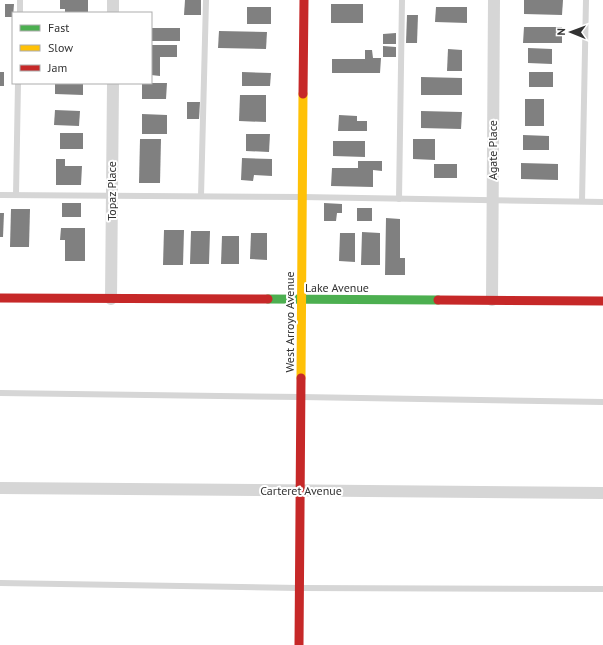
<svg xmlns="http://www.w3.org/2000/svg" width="603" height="645" font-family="'PT Sans',sans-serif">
  <rect width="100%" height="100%" fill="#fff"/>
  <g fill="#808080">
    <path d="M60 0H88V13H65V9H60Z"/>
    <path d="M185 0H201V15H184Z"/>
    <path d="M524 0H563L562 15 524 14Z"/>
    <path d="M5 4H14L13 17H5Z"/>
    <rect x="331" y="4" width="32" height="19"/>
    <rect x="247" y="7" width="24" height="17"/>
    <path d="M436 7H467V23L435 22Z"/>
    <path d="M407 15H418L417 43H406Z"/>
    <path d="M524 27H562V43H523Z"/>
    <rect x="151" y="28" width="29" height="13"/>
    <path d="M219 31 267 32 266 49 218 48Z"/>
    <path d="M396 33V44H383V34Z"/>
    <path d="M151 45H177V57H160V76L151 75Z"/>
    <path d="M383 46 396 47V57H383Z"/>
    <path d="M528 48 552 49V64L528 63Z"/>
    <path d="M448 49 462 50V71H447Z"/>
    <path d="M365 50H372L373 58H381L380 73H332V59H365Z"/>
    <rect x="0" y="72" width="4" height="14"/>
    <path d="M242 72 271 73 270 86H242Z"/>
    <rect x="529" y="72" width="24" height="15"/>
    <path d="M421 77 462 78V95H421Z"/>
    <path d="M55 83H83V95L55 94Z"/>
    <path d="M142 83H167L166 99H142Z"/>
    <path d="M240 95H266V122L239 121Z"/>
    <rect x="525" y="99" width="19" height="27"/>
    <path d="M187 102H200L199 119H187Z"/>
    <path d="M55 110 80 111 79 126 54 125Z"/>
    <path d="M421 111 462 112 461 129 421 128Z"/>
    <path d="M142 114 167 115V134H142Z"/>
    <path d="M339 115 357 116V121H367V131H338Z"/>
    <rect x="60" y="133" width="23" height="16"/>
    <path d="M246 134H270L269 152 246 151Z"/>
    <path d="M523 135 549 136V150H523Z"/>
    <path d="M140 139H161L160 183H139Z"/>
    <path d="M413 139H435V160L413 159Z"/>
    <path d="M333 141H365V157L333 156Z"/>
    <path d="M242 158 272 159V176L254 175 253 181 241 180Z"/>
    <path d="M56 159H65V166H82L81 185H56Z"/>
    <path d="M358 161H382V171L373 170V187L331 186 332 168H358Z"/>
    <path d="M521 163 558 164V180L521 179Z"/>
    <rect x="434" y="164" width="23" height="14"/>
    <rect x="62" y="203" width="19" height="14"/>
    <path d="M324 203 342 204V213H337L336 221H324Z"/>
    <rect x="357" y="208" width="15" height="13"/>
    <path d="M11 209H30L29 247H10Z"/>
    <path d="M0 213H4L3 237H0Z"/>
    <path d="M386 218 400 219V258H405V275H385Z"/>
    <path d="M61 228H85V261H65V240H60Z"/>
    <path d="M164 230H184L183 265H163Z"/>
    <path d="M191 231H210L209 264H190Z"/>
    <path d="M362 232 380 233V265H361Z"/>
    <path d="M251 233H267V260L250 259Z"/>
    <path d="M340 233H355V262L339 261Z"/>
    <path d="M222 236H239V264H221Z"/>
  </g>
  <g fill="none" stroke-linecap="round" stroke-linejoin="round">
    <g stroke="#d6d6d6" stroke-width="6">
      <path d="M20 13V0"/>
      <path d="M0 195 302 197 603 202"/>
      <path d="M16 195 18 83"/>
      <path d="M201 196 206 0"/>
      <path d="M399 199 402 0"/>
      <path d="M582 201 586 0"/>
      <path d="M0 393 301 397 603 402"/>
      <path d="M0 583 299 588 603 589"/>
    </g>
    <g stroke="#d6d6d6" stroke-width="12">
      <path d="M113 13V0"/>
      <path d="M111 299 113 83"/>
      <path d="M492 300 494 0"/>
      <path d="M0 488 603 493"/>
    </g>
    <path stroke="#4caf50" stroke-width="9" d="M268 299 438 300"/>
    <path stroke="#ffc107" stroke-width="9" d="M301 378 303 94"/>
    <g stroke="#c62828" stroke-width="9">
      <path d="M303 94 304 0"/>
      <path d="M0 298 268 299"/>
      <path d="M438 300 603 301"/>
      <path d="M299 645 301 378"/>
    </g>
  </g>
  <g text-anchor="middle" stroke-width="4" stroke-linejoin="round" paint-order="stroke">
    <g font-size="12" fill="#323232" stroke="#fff">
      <text transform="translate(493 150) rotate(-90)" y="4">Agate Place</text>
      <text transform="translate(112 191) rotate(-90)" y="4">Topaz Place</text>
      <text x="337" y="292">Lake Avenue</text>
      <text transform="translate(290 322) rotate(-90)" y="4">West Arroyo Avenue</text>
      <text x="301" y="495">Carteret Avenue</text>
    </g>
  </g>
  <rect x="12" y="12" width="140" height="72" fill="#ffffff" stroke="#adadad"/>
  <rect x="20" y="25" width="20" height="6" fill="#4caf50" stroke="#adadad"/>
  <text x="48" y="32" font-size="12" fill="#323232">Fast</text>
  <rect x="20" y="45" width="20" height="6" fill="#ffc107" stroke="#adadad"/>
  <text x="48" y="52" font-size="12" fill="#323232">Slow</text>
  <rect x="20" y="65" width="20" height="6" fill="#c62828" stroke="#adadad"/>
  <text x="48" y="72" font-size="12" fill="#323232">Jam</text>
  <g transform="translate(571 32) rotate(271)" stroke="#ffffff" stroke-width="3" paint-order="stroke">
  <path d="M0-3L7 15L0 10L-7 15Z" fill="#323232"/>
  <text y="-6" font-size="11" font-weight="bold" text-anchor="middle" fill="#323232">N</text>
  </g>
</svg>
